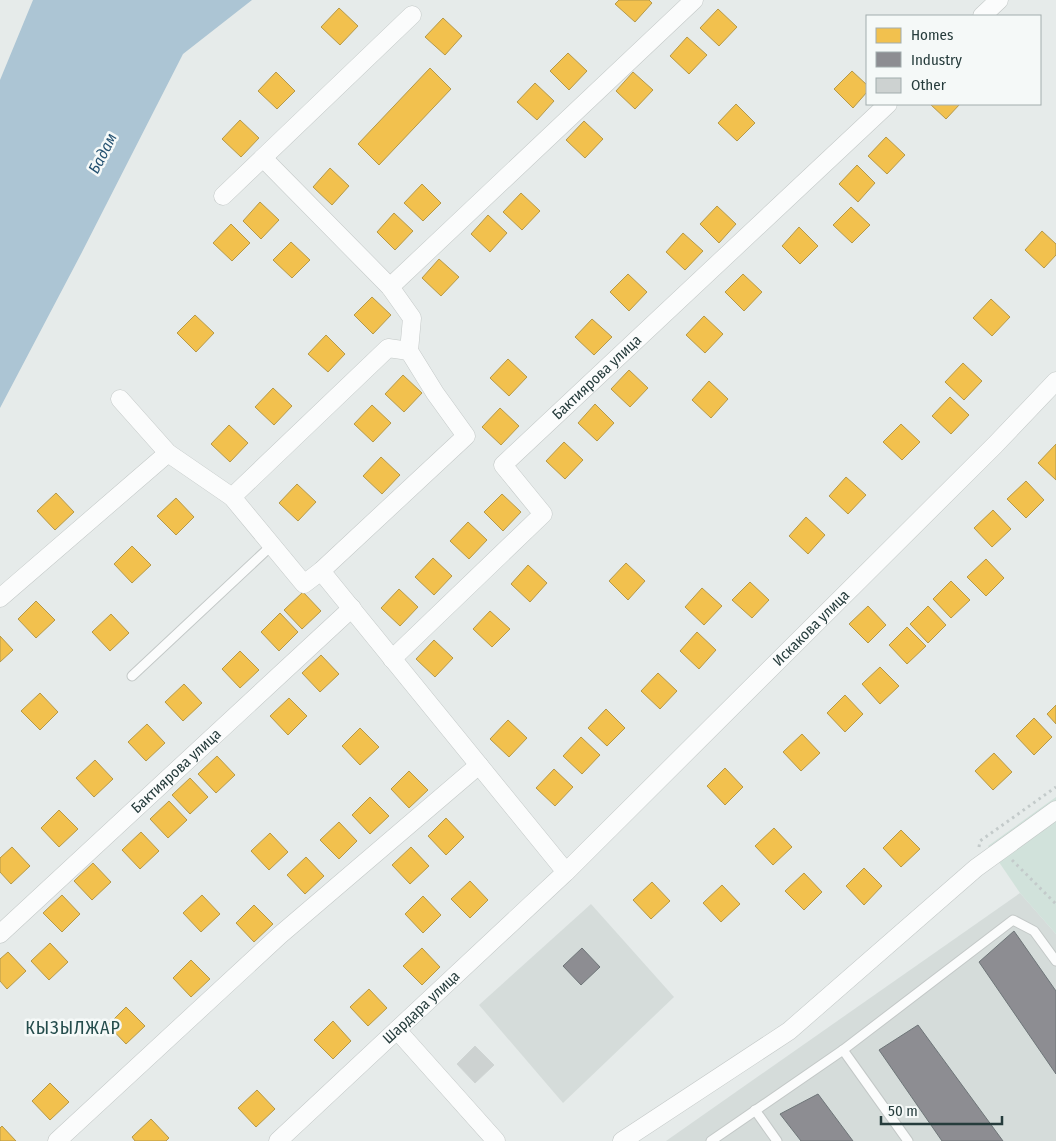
<svg xmlns="http://www.w3.org/2000/svg" width="1056" height="1141" font-family="'Fira Sans Condensed',sans-serif">
  <rect width="100%" height="100%" fill="#e6ebea"/>
  <g fill="#d5dcda">
    <path d="M1020 893 1056 934V1141H666Z"/>
    <path d="M591 904 674 997 563 1103 479 1005Z"/>
  </g>
  <path fill="#d1e2db" d="M1056 797V934L1020 893 988 846Z"/>
  <path fill="#acc5d4" d="M33 0H252L183 54 81 254 0 408V80Z"/>
  <g fill="#f2c14e" stroke="#b59949">
    <path d="M619 0H649L652 3 635 22 615 4Z"/>
    <path d="M339 8 358 26 340 45 321 27Z"/>
    <path d="M718 9 737 27 719 46 700 28Z"/>
    <path d="M443 18 462 36 445 55 425 37Z"/>
    <path d="M687 37 707 55 689 74 670 56Z"/>
    <path d="M568 53 587 71 569 90 550 71Z"/>
    <path d="M430 68 451 89 379 165 358 144Z"/>
    <path d="M852 71 867 85V92L853 108 834 89Z"/>
    <path d="M276 72 295 91 277 109 258 91Z"/>
    <path d="M633 72 653 90 635 109 616 91Z"/>
    <path d="M535 83 554 101 537 120 517 102Z"/>
    <path d="M736 104 755 123 737 141 718 123Z"/>
    <path d="M930 104H960L946 119Z"/>
    <path d="M240 120 259 138 241 157 222 139Z"/>
    <path d="M584 121 603 139 585 158 566 140Z"/>
    <path d="M886 137 905 155 887 174 868 156Z"/>
    <path d="M857 165 875 183 858 202 839 184Z"/>
    <path d="M330 168 349 186 332 205 313 187Z"/>
    <path d="M422 184 441 203 423 221 404 203Z"/>
    <path d="M521 193 540 211 522 230 503 212Z"/>
    <path d="M260 202 279 220 261 239 243 221Z"/>
    <path d="M717 206 736 224 719 243 700 224Z"/>
    <path d="M851 207 870 225 852 243 833 225Z"/>
    <path d="M394 213 413 231 395 250 377 232Z"/>
    <path d="M488 215 507 233 490 252 471 234Z"/>
    <path d="M231 224 250 243 232 261 213 243Z"/>
    <path d="M799 227 818 246 800 264 782 246Z"/>
    <path d="M1042 231 1056 244V255L1044 268 1025 250Z"/>
    <path d="M683 233 703 251 685 270 666 252Z"/>
    <path d="M291 242 310 260 292 278 273 260Z"/>
    <path d="M439 259 459 277 441 296 422 278Z"/>
    <path d="M628 274 647 292 629 311 610 292Z"/>
    <path d="M743 274 762 292 744 311 725 292Z"/>
    <path d="M372 297 391 315 373 334 354 315Z"/>
    <path d="M991 299 1010 317 992 336 973 318Z"/>
    <path d="M195 315 214 333 196 352 177 333Z"/>
    <path d="M704 316 723 334 705 353 686 335Z"/>
    <path d="M592 319 612 337 594 355 575 337Z"/>
    <path d="M326 335 345 354 328 372 308 354Z"/>
    <path d="M508 359 527 377 509 396 490 378Z"/>
    <path d="M963 363 982 381 964 400 945 382Z"/>
    <path d="M629 370 648 388 630 407 611 389Z"/>
    <path d="M403 375 422 393 404 412 385 394Z"/>
    <path d="M709 381 728 399 711 418 692 400Z"/>
    <path d="M273 388 292 406 274 425 255 407Z"/>
    <path d="M950 397 969 415 951 434 932 416Z"/>
    <path d="M595 404 614 423 597 441 578 423Z"/>
    <path d="M372 405 391 423 373 442 354 424Z"/>
    <path d="M500 408 519 426 501 445 482 427Z"/>
    <path d="M901 424 920 442 902 460 883 442Z"/>
    <path d="M229 425 248 443 230 462 211 444Z"/>
    <path d="M564 442 583 460 565 479 546 461Z"/>
    <path d="M1056 444V480L1038 463Z"/>
    <path d="M381 457 400 475 382 494 363 476Z"/>
    <path d="M846 477 866 495 848 514 829 496Z"/>
    <path d="M1026 481 1044 500 1026 518 1007 499Z"/>
    <path d="M297 484 316 502 298 521 279 503Z"/>
    <path d="M56 493 74 512 55 530 37 511Z"/>
    <path d="M502 494 521 512 503 531 484 512Z"/>
    <path d="M176 498 194 517 176 535 157 516Z"/>
    <path d="M993 510 1011 529 992 547 974 528Z"/>
    <path d="M806 517 825 535 808 554 789 536Z"/>
    <path d="M468 522 487 540 469 559 450 541Z"/>
    <path d="M132 546 151 565 132 583 114 564Z"/>
    <path d="M433 558 452 576 434 595 415 577Z"/>
    <path d="M986 559 1004 578 986 596 967 577Z"/>
    <path d="M626 563 645 581 628 600 609 581Z"/>
    <path d="M528 565 547 583 530 602 511 584Z"/>
    <path d="M951 581 970 600 951 618 933 599Z"/>
    <path d="M750 582 769 600 752 618 732 600Z"/>
    <path d="M702 588 722 606 704 625 685 607Z"/>
    <path d="M399 589 418 607 400 626 381 608Z"/>
    <path d="M303 592 321 611 302 629 284 610Z"/>
    <path d="M36 601 55 620 36 638 18 619Z"/>
    <path d="M868 606 886 625 868 643 849 624Z"/>
    <path d="M928 606 946 625 928 643 910 624Z"/>
    <path d="M490 611 510 629 492 647 473 629Z"/>
    <path d="M280 613 298 632 279 651 261 632Z"/>
    <path d="M111 614 129 633 110 651 92 632Z"/>
    <path d="M907 627 926 646 907 664 889 645Z"/>
    <path d="M697 632 716 650 699 669 680 651Z"/>
    <path d="M0 636 13 650 0 662Z"/>
    <path d="M434 640 453 658 435 677 416 659Z"/>
    <path d="M240 651 259 670 240 688 222 669Z"/>
    <path d="M321 655 339 674 320 692 302 673Z"/>
    <path d="M880 667 899 686 880 704 862 684Z"/>
    <path d="M658 673 677 691 660 709 641 691Z"/>
    <path d="M184 684 202 703 183 721 165 702Z"/>
    <path d="M40 693 58 712 40 730 21 711Z"/>
    <path d="M845 695 863 714 845 732 827 713Z"/>
    <path d="M289 698 307 716 288 735 270 716Z"/>
    <path d="M1056 705V724L1047 714Z"/>
    <path d="M606 709 625 728 607 746 588 728Z"/>
    <path d="M1034 718 1052 737 1034 755 1016 736Z"/>
    <path d="M508 720 527 738 509 757 490 739Z"/>
    <path d="M147 724 165 743 146 761 128 742Z"/>
    <path d="M360 728 379 747 360 765 342 746Z"/>
    <path d="M802 734 820 753 801 771 783 752Z"/>
    <path d="M581 737 600 755 582 774 563 756Z"/>
    <path d="M994 753 1012 772 993 790 975 771Z"/>
    <path d="M217 756 235 775 216 793 198 774Z"/>
    <path d="M95 760 113 779 94 797 76 778Z"/>
    <path d="M725 768 743 787 725 805 707 786Z"/>
    <path d="M554 769 573 787 555 806 536 788Z"/>
    <path d="M409 771 428 790 409 808 391 789Z"/>
    <path d="M190 778 208 797 190 814 172 795Z"/>
    <path d="M370 797 389 816 370 834 352 815Z"/>
    <path d="M169 801 187 820 168 838 150 819Z"/>
    <path d="M59 810 78 829 59 847 41 828Z"/>
    <path d="M446 818 464 837 446 855 428 836Z"/>
    <path d="M339 822 357 841 339 859 320 840Z"/>
    <path d="M774 828 792 847 773 865 755 846Z"/>
    <path d="M901 830 920 849 901 867 883 848Z"/>
    <path d="M141 832 159 851 140 869 122 850Z"/>
    <path d="M270 833 288 852 269 870 251 851Z"/>
    <path d="M12 847 30 866 11 884 0 872V858Z"/>
    <path d="M411 847 429 866 410 884 392 865Z"/>
    <path d="M306 857 324 876 305 894 287 875Z"/>
    <path d="M93 863 111 882 92 900 74 881Z"/>
    <path d="M864 868 882 886 864 905 846 886Z"/>
    <path d="M804 873 822 892 804 910 785 891Z"/>
    <path d="M470 881 488 900 470 918 451 899Z"/>
    <path d="M652 882 670 901 651 919 633 900Z"/>
    <path d="M722 885 740 904 721 922 703 903Z"/>
    <path d="M62 895 80 914 62 932 43 913Z"/>
    <path d="M202 895 220 914 201 932 183 913Z"/>
    <path d="M423 896 441 915 423 933 405 914Z"/>
    <path d="M254 905 273 924 254 942 236 923Z"/>
    <path d="M50 943 68 962 49 980 31 961Z"/>
    <path d="M422 948 440 967 422 985 403 966Z"/>
    <path d="M8 952 26 971 7 989 0 981V959Z"/>
    <path d="M191 960 210 979 191 997 173 978Z"/>
    <path d="M369 989 387 1008 368 1026 350 1007Z"/>
    <path d="M126 1007 145 1026 126 1044 108 1025Z"/>
    <path d="M333 1021 351 1041 333 1059 314 1040Z"/>
    <path d="M50 1083 69 1102 50 1120 32 1101Z"/>
    <path d="M257 1090 275 1109 256 1127 238 1108Z"/>
    <path d="M151 1119 169 1138 166 1141H135L132 1137Z"/>
    <path d="M2 1126 16 1141H0V1128Z"/>
  </g>
  <g fill="#8d8d92" stroke="#6e7578">
    <path d="M1014 931 1056 991V1074L979 962Z"/>
    <path d="M582 948 600 967 581 985 563 966Z"/>
    <path d="M918 1025 1003 1141H942L879 1050Z"/>
    <path d="M818 1094 853 1141H801L780 1114Z"/>
  </g>
  <path fill="#cdd2d1" stroke="#cfd4d3" d="M475 1046 494 1065 475 1083 457 1064Z"/>
  <g fill="none" stroke-linecap="round" stroke-linejoin="round">
    <g stroke="#c3c8c7" stroke-width="11">
      <g id="service">
        <path d="M132 676 272 545"/>
        <path d="M843 1050 908 1141"/>
        <path d="M755 1110 777 1141"/>
        <path d="M711 1141 843 1050 1013 920 1034 931 1056 961"/>
      </g>
    </g>
    <g stroke="#c3c8c7" stroke-width="19">
      <g id="minor">
        <path d="M982 16 999 0"/>
        <path d="M263 158 390 287 412 318 409 351 435 393 466 436 321 571"/>
        <path d="M223 196 412 15"/>
        <path d="M390 287 694 0"/>
        <path d="M120 399 168 453 232 497 304 584 321 571 566 872"/>
        <path d="M232 497 388 348 409 351"/>
        <path d="M0 598 168 453"/>
        <path id="s1" d="M392 659 543 514 503 465 888 104"/>
        <path id="s2" d="M0 934 352 608"/>
        <path d="M397 1030 496 1141"/>
        <path d="M57 1141 280 935 479 765"/>
        <path id="s3" d="M278 1141 566 872 995 445 1056 381"/>
        <path d="M622 1141 789 1031 976 868 1056 810"/>
      </g>
    </g>
    <g stroke="#c3caca" stroke-width="3" stroke-dasharray="2.5 4" stroke-linecap="butt">
      <path d="M979 847 980 841 1056 787"/>
      <path d="M1012 860 1056 904"/>
    </g>
    <use href="#service" stroke="#fbfcfc" stroke-width="9"/>
    <use href="#minor" stroke="#fbfcfc" stroke-width="18"/>
  </g>
  <g text-anchor="middle" stroke-width="5" stroke-linejoin="round" paint-order="stroke">
    <g font-size="15" fill="#263c3c" stroke="#f5f9f8">
      <text dy="5" stroke="none"><textPath href="#s1" startOffset="401">Бактиярова улица</textPath></text>
      <text dy="5" stroke="none"><textPath href="#s3" startOffset="740">Искакова улица</textPath></text>
      <text dy="5" stroke="none"><textPath href="#s2" startOffset="240">Бактиярова улица</textPath></text>
      <text dy="5" stroke="none"><textPath href="#s3" startOffset="196">Шардара улица</textPath></text>
    </g>
    <g font-size="16" font-style="italic" fill="#265372" stroke="#f5f9f8">
      <text transform="translate(102 153) rotate(-63)" y="6">Бадам</text>
    </g>
    <g font-size="18" letter-spacing="1" fill="#244c4c" stroke="#f5f9f8">
      <text x="73" y="1034">КЫЗЫЛЖАР</text>
    </g>
  </g>
  <rect x="866" y="15" width="175" height="90" fill="#f5f9f8" stroke="#a2adad"/>
  <rect x="876" y="28" width="25" height="15" fill="#f2c14e" stroke="#a2adad"/>
  <text x="911" y="40" font-size="15" fill="#263c3c">Homes</text>
  <rect x="876" y="52" width="25" height="15" fill="#8d8d92" stroke="#a2adad"/>
  <text x="911" y="65" font-size="15" fill="#263c3c">Industry</text>
  <rect x="876" y="78" width="25" height="15" fill="#cdd2d1" stroke="#a2adad"/>
  <text x="911" y="90" font-size="15" fill="#263c3c">Other</text>
  <path d="M881 1116v8h121v-8" fill="none" stroke="#263c3c" stroke-width="2.5"/>
  <text x="888" y="1116" font-size="15" fill="#263c3c" stroke="#f5f9f8" stroke-width="4" paint-order="stroke">50 m</text>
</svg>
